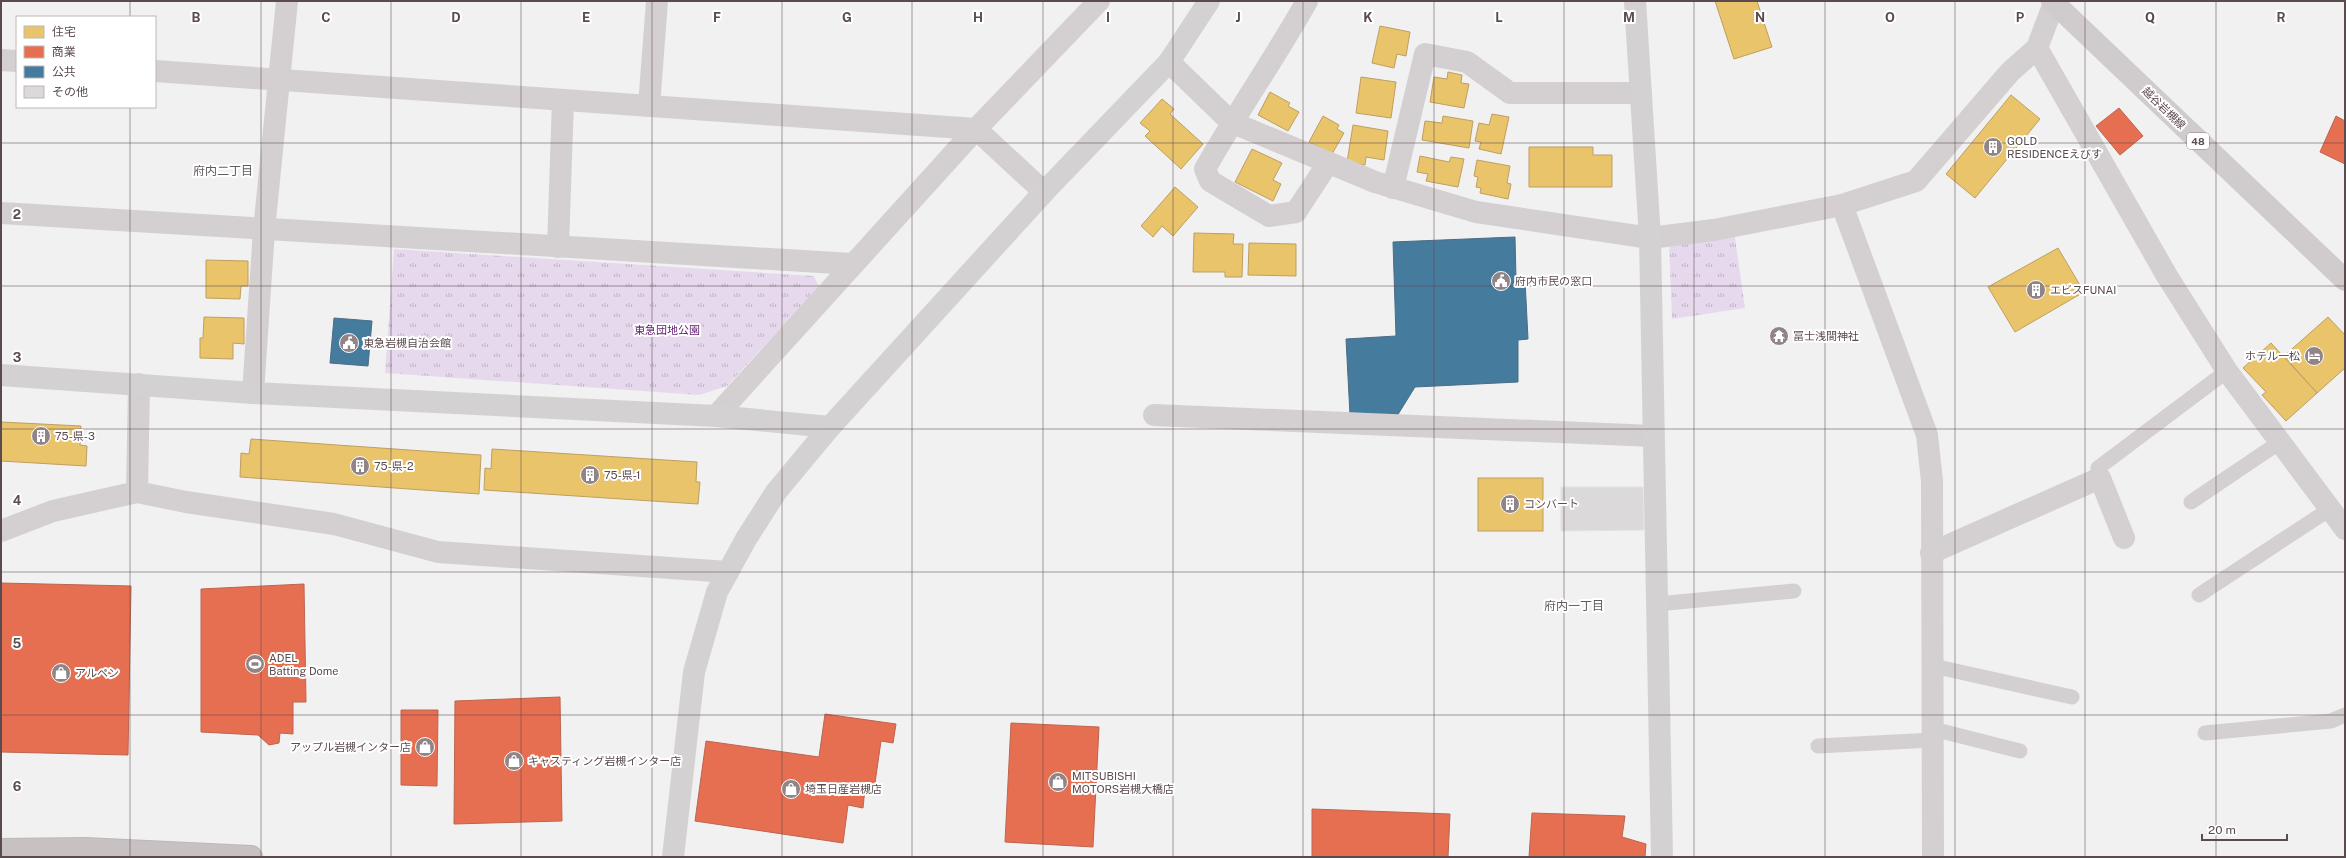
<svg xmlns="http://www.w3.org/2000/svg" width="2346" height="858" font-family="'Public Sans','Noto Sans JP',sans-serif">
  <defs>
    <pattern id="park-tufts" width="24" height="20" patternUnits="userSpaceOnUse"><rect width="24" height="20" fill="#e7d9ed"/><path d="M3 7l-1-3M5 7V3M7 7l1-3M15 17l-1-3M17 17v-4M19 17l1-3" fill="none" stroke="#beb2c2"/></pattern>
  </defs>
  <rect width="100%" height="100%" fill="#f1f1f1"/>
  <g fill="url(#park-tufts)">
    <path d="M1734 231 1745 308 1672 319 1669 241Z"/>
    <path d="M394 249 814 276 819 287 727 386 699 395 385 373Z"/>
  </g>
  <g fill="#e9c46a" stroke="#be9f62">
    <path d="M1715 1H1757L1772 47 1734 59Z"/>
    <path d="M1380 26 1410 32 1406 56 1397 54 1394 68 1372 63Z"/>
    <path d="M1448 72 1462 75 1461 83 1469 84 1464 108 1430 102 1434 77 1447 79Z"/>
    <path d="M1361 77 1396 82 1391 118 1356 113Z"/>
    <path d="M1270 92 1290 103 1288 106 1299 112 1288 131 1258 115Z"/>
    <path d="M2011 95 2040 119 1975 198 1946 174Z"/>
    <path d="M1162 99 1174 109 1170 114 1203 144 1181 169 1145 136 1150 131 1140 123Z"/>
    <path d="M1492 114 1509 117 1501 154 1479 149 1481 142 1475 141 1479 123 1489 125Z"/>
    <path d="M1323 116 1339 125 1337 129 1344 133 1332 154 1309 142Z"/>
    <path d="M1443 116 1473 121 1469 148 1422 140 1425 121 1442 123Z"/>
    <path d="M1353 125 1388 131 1384 160 1366 157 1365 165 1347 162Z"/>
    <path d="M1529 147H1593V155H1612V187H1529Z"/>
    <path d="M1252 149 1282 163 1273 180 1281 184 1273 201 1235 182Z"/>
    <path d="M1420 156 1449 162 1451 157 1464 159 1458 187 1426 181 1428 174 1417 172Z"/>
    <path d="M1477 160 1510 166 1507 183 1511 184 1508 199 1480 193 1481 188 1476 187 1478 177 1474 176Z"/>
    <path d="M1175 187 1198 207 1173 236 1162 226 1153 237 1141 226Z"/>
    <path d="M1194 233 1234 234 1233 244H1243L1242 277H1225V272H1193Z"/>
    <path d="M1249 243 1296 244V276L1248 275Z"/>
    <path d="M2058 248 2084 292 2015 332 1988 287Z"/>
    <path d="M206 260 248 261V286H241L240 299 206 298Z"/>
    <path d="M204 317 244 318V344L233 343V359L200 358V338H203Z"/>
    <path d="M2328 317 2345 335V368L2317 393 2284 356Z"/>
    <path d="M2271 343 2317 393 2286 421 2262 395 2266 392 2243 368Z"/>
    <path d="M1 422 81 426 80 445 87 446 86 466 1 461Z"/>
    <path d="M251 439 481 455 479 494 240 477 241 453 249 454Z"/>
    <path d="M492 449 697 462 696 482H700L698 504 484 490 485 468 491 469Z"/>
    <rect x="1478" y="478" width="65" height="53"/>
  </g>
  <g fill="#e76f51" stroke="#bd6450">
    <path d="M2119 108 2143 136 2120 155 2096 126Z"/>
    <path d="M2336 116 2345 121V164L2320 152Z"/>
    <path d="M1 583 131 586 128 755 1 752Z"/>
    <path d="M304 584 306 702H293V734L280 733 279 743 269 745 258 735 201 732V589Z"/>
    <path d="M560 697 562 821 454 824 455 701Z"/>
    <path d="M401 710H438L437 786 401 785Z"/>
    <path d="M825 714 896 724 893 743 881 741 874 790 865 788 863 808 848 805 843 843 695 821 706 741 819 757Z"/>
    <path d="M1011 723 1099 727 1093 847 1005 842Z"/>
    <path d="M1312 809 1450 814 1448 857H1312Z"/>
    <path d="M1532 813 1625 816 1622 837 1646 844 1645 857H1529Z"/>
  </g>
  <g fill="#457b9d" stroke="#4c6c85">
    <path d="M1515 237 1516 279 1525 280 1528 339 1518 340V382L1415 387 1397 416 1350 415 1346 339 1396 336 1393 242Z"/>
    <path d="M334 318 372 321 368 366 330 363Z"/>
  </g>
  <path fill="#dbd9d9" stroke="#e4e3e3" d="M1561 487H1643L1644 530 1561 531Z"/>
  <g fill="none" stroke-linecap="round" stroke-linejoin="round">
    <g stroke="#bfb7b8" stroke-width="24">
      <path id="highway" d="M1 850 85 849 251 857"/>
    </g>
    <g stroke="#d4d0d1" stroke-width="15">
      <path d="M2100 478 2098 468 2227 371"/>
      <path d="M2191 502 2280 442"/>
      <path d="M2199 595 2330 509"/>
      <path d="M1657 604 1794 591"/>
      <path d="M1933 666 2072 697"/>
      <path d="M1933 729 2020 751"/>
      <path d="M2205 733 2331 721 2345 715"/>
      <path d="M1818 746 1933 740"/>
    </g>
    <g stroke="#d4d0d1" stroke-width="22">
      <path d="M1307 1C1275 58 1237 112 1205 169L1210 181 1269 216 1296 212 1328 163"/>
      <path d="M2037 48 2167 276 2227 371 2345 529"/>
      <path d="M1 60 17 61"/>
      <path d="M1169 62 1231 122 1375 182 1476 212 1650 238 1714 230 1842 205 1916 181 2010 72 2037 48 2054 3"/>
      <path d="M155 71 976 129 1044 192"/>
      <path d="M649 106 657 1"/>
      <path d="M1393 188 1425 54 1467 62 1510 93H1641"/>
      <path d="M1842 205 1927 435 1932 481 1933 857"/>
      <path d="M1 213 853 264"/>
      <path d="M558 247 563 100"/>
      <path d="M253 393 264 230 287 1"/>
      <path d="M1154 415 1653 436"/>
      <path d="M716 416 976 129 1099 1"/>
      <path d="M137 492 139 384"/>
      <path d="M1 531 53 511 137 492 186 502 334 524 438 552 728 572"/>
      <path d="M1931 553 2100 478 2124 538"/>
    </g>
    <g stroke="#d4d1d2" stroke-width="22">
      <path d="M1635 1 1650 238 1662 857"/>
      <path d="M1 375 253 393 716 416 830 427"/>
      <path d="M673 857 694 672 717 592 746 539 776 492 830 427 1044 192 1169 62 1209 1"/>
    </g>
    <path stroke="#d0cbcc" stroke-width="22" d="M2052 1 2345 280"/>
    <use href="#highway" stroke="#c7c1c2" stroke-width="22"/>
  </g>
  <path fill="none" stroke="#5b4a4e" stroke-width="1" stroke-opacity="0.55" d="M130 1V17M261 1V857M391 1V857M521 1V857M652 1V857M782 1V857M912 1V857M1043 1V857M1173 1V857M1303 1V857M1434 1V857M1564 1V857M1694 1V857M1825 1V857M1955 1V857M2085 1V857M2216 1V857M130 107V857M1 143H2345M1 286H2345M1 429H2345M1 572H2345M1 715H2345"/>
  <defs>
    <g id="building-disc" transform="scale(1)"><circle r="9.5" fill="#908487" stroke="#fff"/><path d="M-4-6H4V6H1V3H-1V6H-4ZM-2.5-4.3h1.7v1.8h-1.7ZM.8-4.3h1.7v1.8H.8ZM-2.5-1h1.7V.8h-1.7ZM.8-1h1.7V.8H.8Z" fill="#fff"/></g>
    <g id="civic-disc" transform="scale(1)"><circle r="9.5" fill="#908487" stroke="#fff"/><path d="M-.6-6.5H3V-4.5H.6V-3L4-1V1h2V6H-6V1h2V-1L-.6-3ZM-1.2 2.5V6h2.4V2.5Z" fill="#fff"/></g>
    <g id="temple-disc" transform="scale(1)"><circle r="9.5" fill="#908487" stroke="#fff"/><path d="M0-6L5-2H3V0L6.5 2.5H4V6H1.5V3h-3V6H-4V2.5H-6.5L-3 0V-2H-5Z" fill="#fff"/></g>
    <g id="hotel-disc" transform="scale(1)"><circle r="9.5" fill="#908487" stroke="#fff"/><path d="M-6-4.5h1.5V1H6V5H4.5V3h-9V5H-6ZM-4 0a1.8 1.8 0 1 1 3.6 0ZM.5 0V-2.5h3Q6-2.5 6 0Z" fill="#fff"/></g>
    <g id="stadium-disc" transform="scale(1)"><circle r="9.5" fill="#908487" stroke="#fff"/><path d="M0-5a6.5 5 0 1 0 0 10a6.5 5 0 1 0 0-10ZM-3.5-1.8h7v3.6h-7Z" fill="#fff"/></g>
    <g id="shop-disc" transform="scale(1)"><circle r="9.5" fill="#908487" stroke="#fff"/><path d="M-5-2.5h2.3a2.7 3.5 0 0 1 5.4 0H5L5.5 6h-11ZM-1.5-2.5h3a1.5 2.3 0 0 0-3 0Z" fill="#fff"/></g>
  </defs>
  <g fill-rule="evenodd">
    <use href="#building-disc" x="1993" y="147"/>
    <use href="#civic-disc" x="1501" y="281"/>
    <use href="#building-disc" x="2036" y="290"/>
    <use href="#temple-disc" x="1779" y="336"/>
    <use href="#civic-disc" x="349" y="343"/>
    <use href="#hotel-disc" x="2314" y="356"/>
    <use href="#building-disc" x="41" y="436"/>
    <use href="#building-disc" x="360" y="466"/>
    <use href="#building-disc" x="590" y="475"/>
    <use href="#building-disc" x="1510" y="504"/>
    <use href="#stadium-disc" x="255" y="664"/>
    <use href="#shop-disc" x="61" y="673"/>
    <use href="#shop-disc" x="425" y="747"/>
    <use href="#shop-disc" x="514" y="761"/>
    <use href="#shop-disc" x="1058" y="782"/>
    <use href="#shop-disc" x="791" y="789"/>
  </g>
  <g text-anchor="middle" stroke-width="4" stroke-linejoin="round" paint-order="stroke">
    <rect fill="#fff" stroke="#8c8083" stroke-width="1" x="2187" y="133" width="22" height="16" rx="3"/>
    <g font-size="10" font-weight="bold" fill="#5b4a4e">
      <text x="2198" y="145">48</text>
    </g>
    <g font-size="11" fill="#5b4a4e" stroke="#fff">
      <text transform="translate(2164 108) rotate(44)" y="4">越谷岩槻線</text>
    </g>
    <g font-size="11" fill="#5b4a4e" stroke="#fff" text-anchor="start">
      <text x="2007" y="145">GOLD<tspan x="2007" dy="13">RESIDENCEえびす</tspan></text>
      <text x="1515" y="285">府内市民の窓口</text>
      <text x="2050" y="294">エビスFUNAI</text>
      <text x="1793" y="340">冨士浅間神社</text>
      <text x="363" y="347">東急岩槻自治会館</text>
      <text x="2300" y="360" text-anchor="end">ホテル一松</text>
      <text x="55" y="440">75-県-3</text>
      <text x="374" y="470">75-県-2</text>
      <text x="604" y="479">75-県-1</text>
      <text x="1524" y="508">コンバート</text>
      <text x="269" y="662">ADEL<tspan x="269" dy="13">Batting Dome</tspan></text>
      <text x="75" y="677">アルペン</text>
      <text x="411" y="751" text-anchor="end">アップル岩槻インター店</text>
      <text x="528" y="765">キャスティング岩槻インター店</text>
      <text x="1072" y="780">MITSUBISHI<tspan x="1072" dy="13">MOTORS岩槻大橋店</tspan></text>
      <text x="805" y="793">埼玉日産岩槻店</text>
    </g>
    <g font-size="11" fill="#642374" stroke="#fff">
      <text x="667" y="334">東急団地公園</text>
    </g>
    <g font-size="12" fill="#645d5e" stroke="#fff">
      <text x="223" y="175">府内二丁目</text>
      <text x="1574" y="610">府内一丁目</text>
    </g>
  </g>
  <g font-size="13" text-anchor="middle" font-weight="bold" fill="#5b4a4e" stroke="#fff" stroke-width="4" stroke-linejoin="round" paint-order="stroke">
    <text x="196" y="22">B</text>
    <text x="326" y="22">C</text>
    <text x="456" y="22">D</text>
    <text x="586" y="22">E</text>
    <text x="717" y="22">F</text>
    <text x="847" y="22">G</text>
    <text x="978" y="22">H</text>
    <text x="1108" y="22">I</text>
    <text x="1238" y="22">J</text>
    <text x="1368" y="22">K</text>
    <text x="1499" y="22">L</text>
    <text x="1629" y="22">M</text>
    <text x="1760" y="22">N</text>
    <text x="1890" y="22">O</text>
    <text x="2020" y="22">P</text>
    <text x="2150" y="22">Q</text>
    <text x="2281" y="22">R</text>
    <text x="17" y="219">2</text>
    <text x="17" y="362">3</text>
    <text x="17" y="505">4</text>
    <text x="17" y="648">5</text>
    <text x="17" y="791">6</text>
  </g>
  <rect width="2346" height="858" fill="none" stroke="#5b4a4e" stroke-width="4"/>
  <rect x="16" y="16" width="140" height="92" fill="#ffffff" stroke="#bdb7b8"/>
  <rect x="24" y="26" width="20" height="12" fill="#e9c46a" stroke="#bdb7b8"/>
  <text x="52" y="36" font-size="12" fill="#5b4a4e">住宅</text>
  <rect x="24" y="46" width="20" height="12" fill="#e76f51" stroke="#bdb7b8"/>
  <text x="52" y="56" font-size="12" fill="#5b4a4e">商業</text>
  <rect x="24" y="66" width="20" height="12" fill="#457b9d" stroke="#bdb7b8"/>
  <text x="52" y="76" font-size="12" fill="#5b4a4e">公共</text>
  <rect x="24" y="86" width="20" height="12" fill="#dbd9d9" stroke="#bdb7b8"/>
  <text x="52" y="96" font-size="12" fill="#5b4a4e">その他</text>
  <path d="M2202 834v6h85v-6" fill="none" stroke="#5b4a4e" stroke-width="2"/>
  <text x="2208" y="834" font-size="12" fill="#5b4a4e" stroke="#ffffff" stroke-width="3" paint-order="stroke">20 m</text>
</svg>
